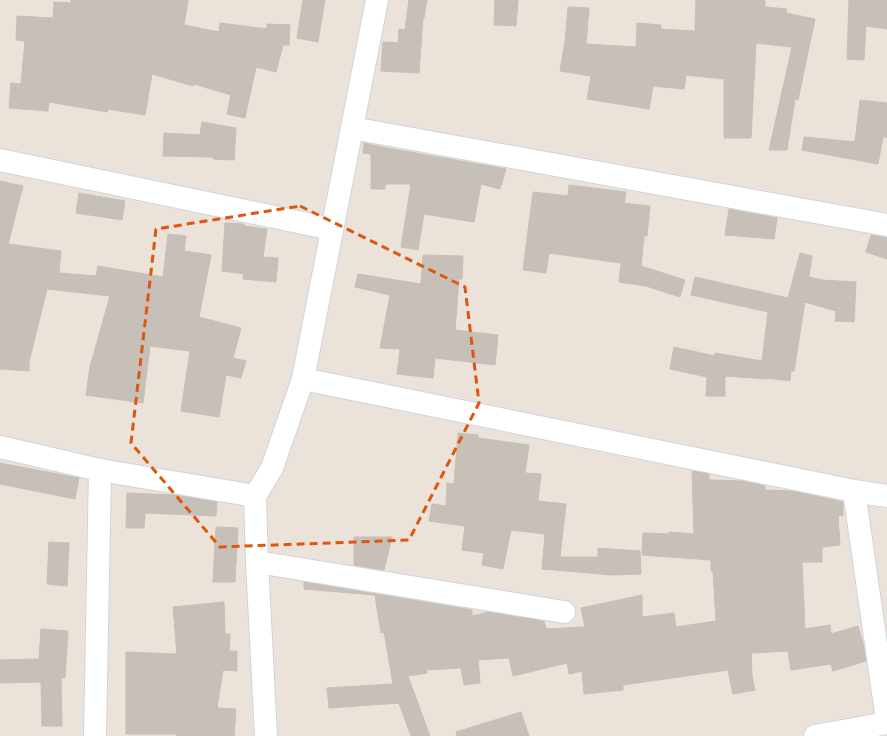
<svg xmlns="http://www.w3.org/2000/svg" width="887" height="736" font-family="Lato,sans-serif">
  <rect width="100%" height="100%" fill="#ebe3da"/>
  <g fill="#c6c0b9" stroke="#c6bfb3">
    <path d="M71 0H188L184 25 219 32 220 23 267 29V24L290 25 289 45H283L276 72 256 67 245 118 227 114 231 95 194 84 193 86 152 74 145 115 108 109V112L49 102 48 111 9 108 11 83 21 84 25 41 16 40 17 16 53 18 54 2 71 3Z"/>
    <path d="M303 0H325L318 42 297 38Z"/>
    <path d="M409 0H427L424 18H423L419 73 381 71 383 42 398 43 399 29 405 30Z"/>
    <path d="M495 0H518L516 26 494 25Z"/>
    <path d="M696 0H765V7L787 9 786 13 815 19 798 100 795 99 787 150H769L792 47 756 43 751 138H724V79L686 75 684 89 653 86 649 109 587 99 591 76 560 71 565 42 568 7 589 8 586 44 636 47 637 23 661 25 660 29 695 31Z"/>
    <path d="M849 0H887V29L866 26 864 60 847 59Z"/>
    <path d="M860 100 887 103V137H883L878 164 802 150 804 137 855 142Z"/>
    <path d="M202 122 236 128 234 160 213 159V157L163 156 164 133 200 135Z"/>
    <path d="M364 143 387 148 506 169 500 189 481 184 474 222 424 214 418 250 401 247 411 184H385V189H371V154L363 153Z"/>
    <path d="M0 181 23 186 8 244 61 251 59 273 96 276 98 266 163 277 168 234 186 236 184 251 211 255 199 317 241 328 233 358 246 361 241 378 226 375 219 417 181 411 190 351 150 346 143 403 86 395 90 367 110 296 47 289 29 362V371L0 369Z"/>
    <path d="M569 185 626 192 624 203 650 206 647 236H644L641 266 685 280 680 297 646 286 619 282 621 263 549 253 546 273 523 270 533 192 568 196Z"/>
    <path d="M79 193 125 201 122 220 76 213Z"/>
    <path d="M729 209 777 218 774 239 725 235Z"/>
    <path d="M225 223 244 224V226L267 229 263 257 278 258 276 282 243 279 244 274 222 271Z"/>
    <path d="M871 235 887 238V259L866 252Z"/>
    <path d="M800 253 812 256 809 277 822 280 856 282 854 322 835 321 836 311 805 302 794 371H791L790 381 767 378V379L725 376V396H706L707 377 670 369 674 347 715 356V353L762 361 768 312 691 295 695 277 788 298Z"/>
    <path d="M423 255 463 256 462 279H459L455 330 498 335 495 365 435 358 433 378 397 374 400 349 380 348 390 295 355 287 358 274 421 284Z"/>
    <path d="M458 433 478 435V438L529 445 525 473 541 474 538 501 566 504 560 557H598V548L640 551 641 574 612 575 542 569 545 535H544V534L511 530 503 569 482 565 484 553 462 550 465 526 429 521 432 504 446 506 447 483 454 484Z"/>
    <path d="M0 463 79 478 75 499 0 484Z"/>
    <path d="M692 471 709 474V480L743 481 765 486V490L792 491 843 502V516L838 515 840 545 822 547V562H802L805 629 830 625 831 634 858 626 864 647 866 661 833 671 831 664 791 670 788 651 751 653 752 675 755 690 733 694 728 670 623 685V690L584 694 582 671 569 674 567 663 513 676 509 658 478 660 480 683 464 685 461 668 426 670 427 673 408 676 430 736H411L399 703 329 708 327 688 393 684 384 632 381 633 375 595 304 589V582L472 610V616L489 612 544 621 546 629 585 627 581 608 642 595V617L674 613 676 627 716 621 713 571H711V560L642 555 643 533 669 534V532L694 534Z"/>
    <path d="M127 493 175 495 217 502 216 516 145 513 144 528H126Z"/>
    <path d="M216 527 238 528 235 582H213Z"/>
    <path d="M354 537H392L384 570 354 565Z"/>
    <path d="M49 542 69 543 67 586 47 584Z"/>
    <path d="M224 602 225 634H230L229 651H237V671L223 670 217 708 236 709 234 736H176V734H126V652L177 654 173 607Z"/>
    <path d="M41 629 68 631 65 678H61L62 726H42L41 682 0 683V660L39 659Z"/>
    <path d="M521 712 529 736H457L456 732Z"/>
  </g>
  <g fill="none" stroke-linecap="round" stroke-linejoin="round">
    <g stroke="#cfd3e1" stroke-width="24">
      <g id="minor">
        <path d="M352 128 887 225"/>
        <path d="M0 160 332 229"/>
        <path d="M303 379 854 491 887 496"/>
        <path d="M0 447 100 470 255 496"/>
        <path d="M854 491 887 720"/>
        <path d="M257 562 564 612"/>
        <path d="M95 736 100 470"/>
        <path d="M266 736 257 562 255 496 272 468 303 379 377 0"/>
        <path d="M815 736 887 723"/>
      </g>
    </g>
    <use href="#minor" stroke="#fff" stroke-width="22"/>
  </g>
  <path fill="none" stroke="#de570d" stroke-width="3" stroke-dasharray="8 5" stroke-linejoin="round" d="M300 206 465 287 479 403 409 540 220 547 131 443 156 229Z"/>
</svg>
